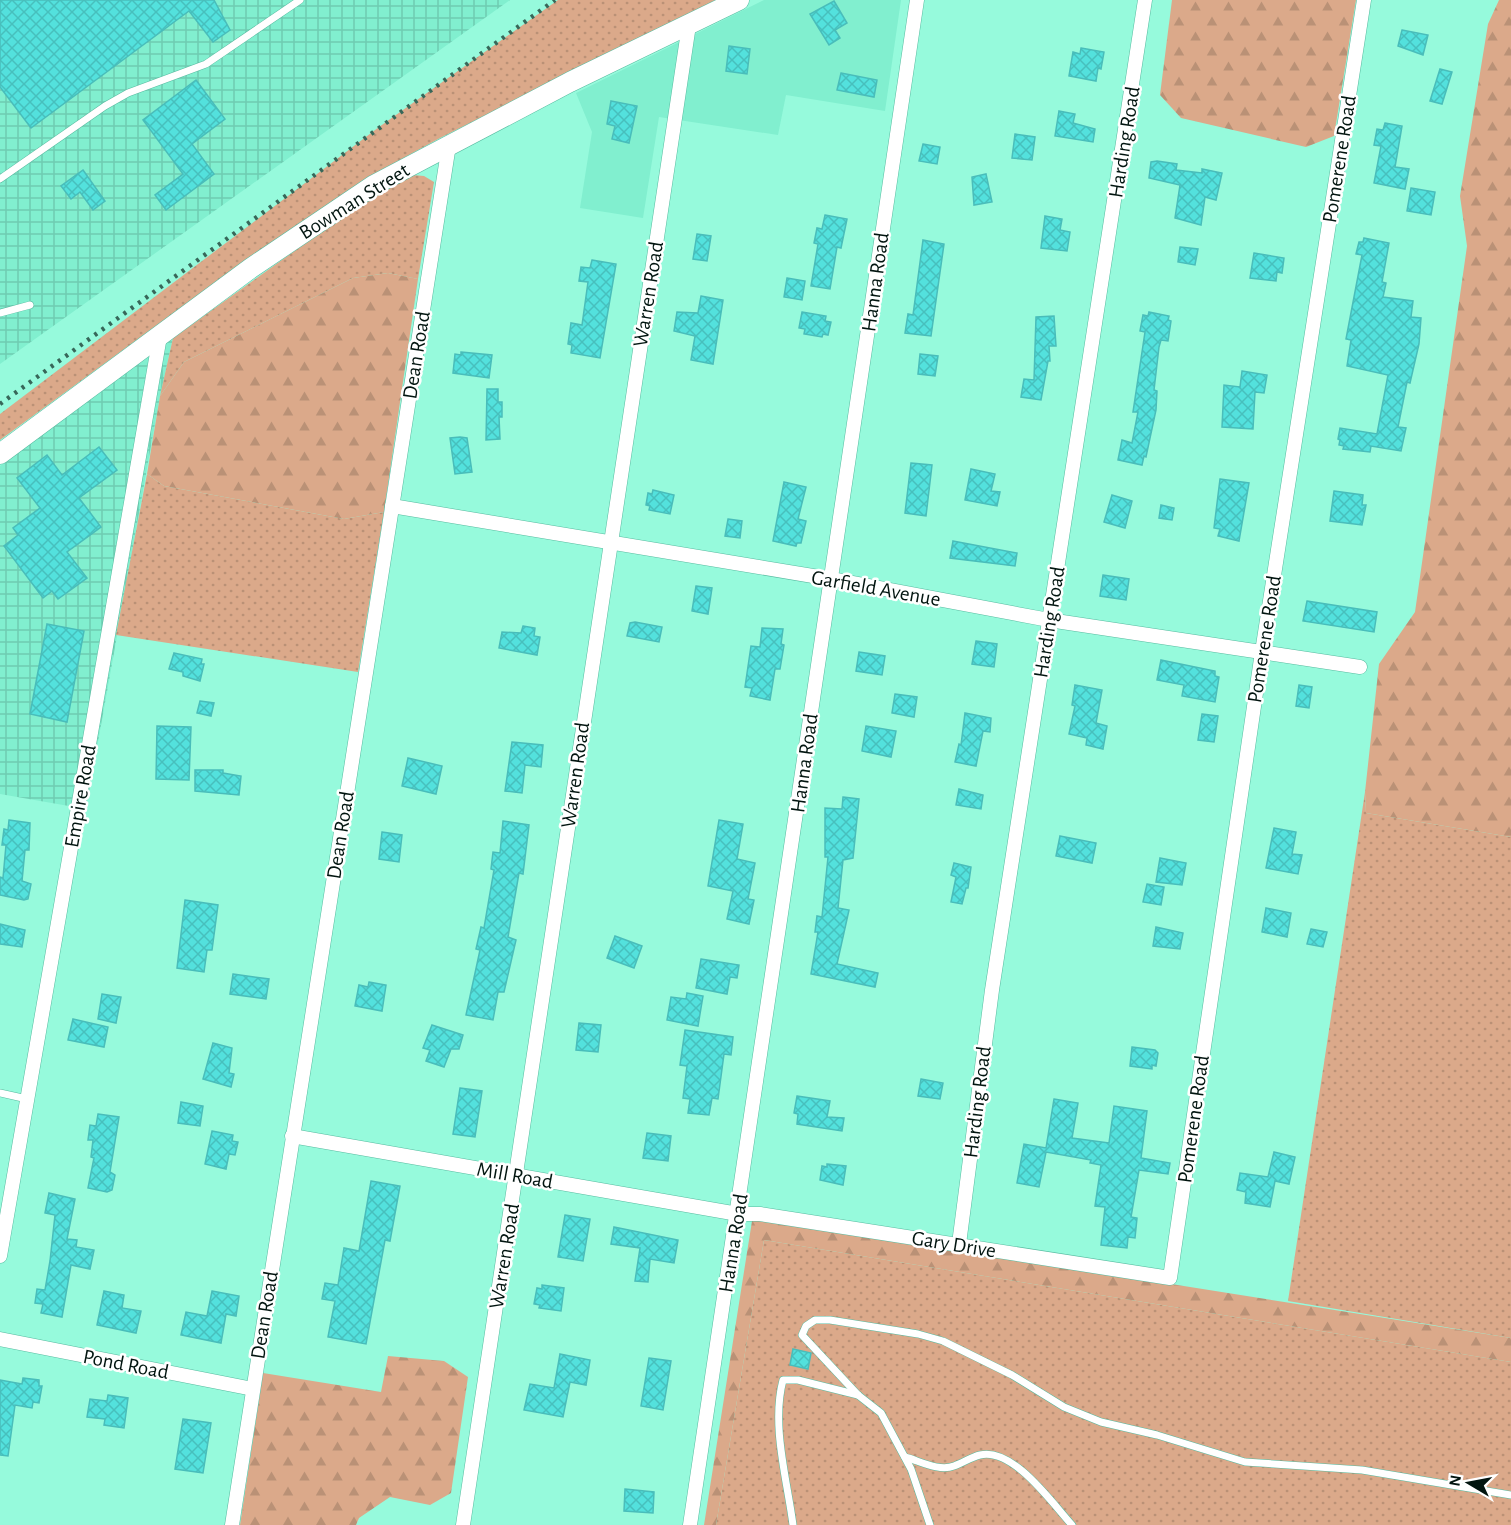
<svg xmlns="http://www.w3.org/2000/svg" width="1511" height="1525" font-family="'Alegreya Sans',sans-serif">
  <defs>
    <pattern id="industrial-grid" width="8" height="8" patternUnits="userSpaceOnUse" patternTransform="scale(1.5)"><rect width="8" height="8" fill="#81efcf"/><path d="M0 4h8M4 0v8" fill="none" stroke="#6eccb1"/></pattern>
    <pattern id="grass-dots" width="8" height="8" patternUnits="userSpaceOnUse" patternTransform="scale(1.5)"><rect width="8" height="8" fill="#dba98a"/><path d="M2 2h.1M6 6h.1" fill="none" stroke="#ba9176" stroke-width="1.8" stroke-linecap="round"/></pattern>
    <pattern id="forest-firs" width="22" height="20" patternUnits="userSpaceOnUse" patternTransform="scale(1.5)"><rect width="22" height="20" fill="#dba98a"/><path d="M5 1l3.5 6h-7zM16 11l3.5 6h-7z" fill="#ba9176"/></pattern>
    <pattern id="building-cross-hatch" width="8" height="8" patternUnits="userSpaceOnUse" patternTransform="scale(1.5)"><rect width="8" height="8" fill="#53e1dd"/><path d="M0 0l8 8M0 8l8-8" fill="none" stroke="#47c0bd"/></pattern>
  </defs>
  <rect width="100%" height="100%" fill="#96fadc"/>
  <path fill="#81efcf" d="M764 0H901L885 111 786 95 778 135 659 117 643 218 580 208 592 132 576 93Z"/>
  <g fill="url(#industrial-grid)">
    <path d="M0 0H510L0 364Z"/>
    <path d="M173 338 160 396 86 809 0 794V466Z"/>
  </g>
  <g fill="url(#grass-dots)">
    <path d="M558 0H716L440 138 365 179 153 328 0 440V414L379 127Z"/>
    <path d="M413 175 424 176 434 182 418 279 388 273 353 278 184 362 160 396 173 338 346 214Z"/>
    <path d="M147 474 164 486 344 519 384 512 358 672 116 635Z"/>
    <path d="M1365 792 1366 813 1511 837V1338L1288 1301Z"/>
    <path d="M764 1240 1511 1362V1525H716Z"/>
  </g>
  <g fill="url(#forest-firs)">
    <path d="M1172 0H1356L1334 136 1306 147 1181 118 1160 95Z"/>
    <path d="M1499 0H1511V837L1366 813 1365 792 1379 664 1415 612 1467 246 1460 196 1488 24Z"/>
    <path d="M388 273 418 279 384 512 344 519 164 486 147 474 160 396 184 362 353 278Z"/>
    <path d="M762 1219 1511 1338V1362L764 1240 716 1525H704L752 1221Z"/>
    <path d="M388 1356 444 1361 468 1377 451 1493 430 1505 390 1497 359 1518 356 1525H240L263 1373 381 1392Z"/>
  </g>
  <g fill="url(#building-cross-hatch)" stroke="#49bdba" stroke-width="1.5">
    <path d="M0 0H214L230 30 213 42 189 11 31 128 0 87Z"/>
    <path d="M834 1 847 23 835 30 840 38 829 45 810 14Z"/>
    <path d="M1402 30 1428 35 1423 55 1398 46Z"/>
    <path d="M729 46 750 49 747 74 726 71Z"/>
    <path d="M1081 48 1104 52 1101 69 1098 68 1096 81 1069 76 1073 52 1080 54Z"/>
    <path d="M1440 69 1452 72 1442 104 1430 101Z"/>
    <path d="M841 73 877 80 874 97 837 90Z"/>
    <path d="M196 80 225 119 192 144 214 174 166 210 155 195 183 174 143 120Z"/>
    <path d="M611 101 637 106 629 143 612 139 615 126 607 124Z"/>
    <path d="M1059 111 1075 114 1073 123 1095 129 1093 142 1055 136Z"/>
    <path d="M1385 123 1402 126 1395 167 1409 169 1405 189 1374 183 1381 146 1374 145 1377 129 1383 130Z"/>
    <path d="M1015 134 1035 137 1032 160 1012 158Z"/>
    <path d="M923 144 940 147 937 164 919 161Z"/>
    <path d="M1157 161 1177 164 1176 170 1202 173V169L1222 173 1216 200 1205 197 1201 225 1175 218 1180 185 1149 178 1151 162Z"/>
    <path d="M83 170 105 201 93 210 80 192 71 199 61 186Z"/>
    <path d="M986 174 992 202 974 205 972 177Z"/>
    <path d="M1411 188 1435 192 1431 215 1407 211Z"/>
    <path d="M825 215 847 219 841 248 837 247 830 289 811 286 818 244 814 243 817 228 822 229Z"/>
    <path d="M1045 216 1062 219 1060 230 1070 232 1067 251 1041 248Z"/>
    <path d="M697 234 711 236 707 261 693 259Z"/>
    <path d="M1364 238 1389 243 1382 282 1386 283 1383 297 1413 301 1411 317 1421 318 1419 344 1410 383 1407 382 1398 427 1406 428 1401 451 1371 446 1370 452 1343 449 1344 446 1339 445 1340 440 1338 439 1340 428 1377 434 1388 375 1347 366 1351 340 1346 339 1362 255 1356 254 1359 242H1363Z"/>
    <path d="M923 240 944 244 931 336 905 333 908 314 913 315Z"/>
    <path d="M1180 247 1198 249 1195 265 1178 262Z"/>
    <path d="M1254 253 1284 258 1282 273 1277 272 1276 281 1250 278Z"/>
    <path d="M592 260 616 264 600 358 571 353 572 345 568 344 571 323 582 325 588 282 579 281 581 267 590 268Z"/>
    <path d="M787 278 805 281 802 300 784 297Z"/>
    <path d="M701 296 723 300 713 364 691 360 695 336 674 331 677 312 698 313Z"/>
    <path d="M802 312 826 316 825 321 831 322 828 335 823 334 822 337 804 334 805 329 799 328Z"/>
    <path d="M1149 312 1169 316 1168 320 1171 321 1168 341 1161 340 1159 347 1154 390 1157 391 1156 410 1146 457 1144 456 1142 465 1118 460 1122 440 1132 443 1138 412H1133L1145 332 1140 331 1143 315 1148 316Z"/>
    <path d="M1054 316 1056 346H1049L1050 361H1048L1041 400 1021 397 1024 379 1034 380 1036 317Z"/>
    <path d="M461 352 492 355 489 378 453 373 455 354 461 355Z"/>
    <path d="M920 354 938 356 935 376 918 374Z"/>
    <path d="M1242 371 1267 375 1264 393 1255 392 1253 429 1222 427 1224 385 1240 387Z"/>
    <path d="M487 389H498V402H502V417H499L500 439 486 440Z"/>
    <path d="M460 437 467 438 472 472 455 474 450 438Z"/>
    <path d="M99 447 117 470 79 498 101 527 67 552 87 578 58 599 52 591 43 598 4 546 18 535 13 528 40 508 17 478 47 455 62 475Z"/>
    <path d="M911 463 932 465 926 516 905 513Z"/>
    <path d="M971 469 995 474 991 491 1000 492 997 506 965 500Z"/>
    <path d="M1220 479 1249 483 1239 541 1218 536 1220 529 1214 528Z"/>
    <path d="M784 482 806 487 798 519 806 521 801 543H797L796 546 773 541Z"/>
    <path d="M653 490 674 495 670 514 649 510 650 506 646 505 648 493 652 494Z"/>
    <path d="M1334 491 1363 495 1362 505H1366L1362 525 1330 521Z"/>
    <path d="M1112 495 1132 501 1125 528 1104 522Z"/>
    <path d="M1161 505 1174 508 1172 520 1159 518Z"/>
    <path d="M728 519 742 521 740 538 725 536Z"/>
    <path d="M953 541 1017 553 1015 566 950 558Z"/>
    <path d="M1103 575 1129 579 1126 600 1100 596Z"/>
    <path d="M696 586 712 588 708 614 692 611Z"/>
    <path d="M1307 601 1377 612 1374 632 1303 621Z"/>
    <path d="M635 622 662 627 659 642 627 636 630 623Z"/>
    <path d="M47 624 84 631 67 722 30 714Z"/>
    <path d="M523 626 535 628 534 636 540 637 537 655 499 648 502 632 521 633Z"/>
    <path d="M762 628 783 629 781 644 784 645 780 669H775L770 700 750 696 752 688 745 687 751 646 760 647Z"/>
    <path d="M976 641 997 644 994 667 972 664Z"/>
    <path d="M859 652 885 656 882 675 856 671Z"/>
    <path d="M174 653 202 659 201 664H204L200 681 183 676V672L169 669Z"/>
    <path d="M1161 660 1215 671V676L1219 677 1215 702 1182 696 1184 685 1157 680Z"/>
    <path d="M1075 685 1102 690 1096 723 1107 726 1103 749 1086 745 1087 738 1069 734 1075 706 1072 705Z"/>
    <path d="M1299 685 1312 687 1309 708 1296 706Z"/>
    <path d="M895 694 917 697 914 717 892 713Z"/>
    <path d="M200 701 214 703 211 716 197 713Z"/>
    <path d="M965 713 991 718 990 732 983 731 976 766 955 762 959 744 961 745Z"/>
    <path d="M1202 714 1218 716 1214 742 1198 740Z"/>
    <path d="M157 726 191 727 189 780 156 779Z"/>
    <path d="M866 726 896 731 891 757 862 751Z"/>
    <path d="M512 742 543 745 541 767 525 765 522 793 505 791Z"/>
    <path d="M408 758 442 766 436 794 402 786Z"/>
    <path d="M195 770H223V773L241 776 239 795 195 791Z"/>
    <path d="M959 789 983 795 981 809 956 805Z"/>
    <path d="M843 797 859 799 853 858 843 860 838 908 849 910 837 964 878 973 875 987 811 974 818 932H815L817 916 822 917 828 857H825V808L842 809Z"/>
    <path d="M9 820 30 823 29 850H25L22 881 31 884 28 899 24 900 0 895V877L3 878 6 845H2L4 829 8 830Z"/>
    <path d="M719 820 743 824 737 859 755 863 748 899 754 900 749 924 727 919 733 891 708 886Z"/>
    <path d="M503 821 529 825 523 874 519 873 508 937 516 940 504 992H498L493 1020 466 1015 480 950 476 949 481 927 484 928 494 870 491 869 493 852 500 853Z"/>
    <path d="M1274 828 1296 832 1292 854 1302 855 1298 874 1266 868Z"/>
    <path d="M382 832 402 835 399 862 379 859Z"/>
    <path d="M1060 836 1096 843 1092 863 1056 856Z"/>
    <path d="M1160 858 1186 863 1182 885 1156 882Z"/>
    <path d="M954 863 971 867 968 888H966L962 904 951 902 956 877 951 875Z"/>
    <path d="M1147 884 1164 887 1161 905 1143 902Z"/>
    <path d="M185 900 218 905 212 950H207L204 972 177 968Z"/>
    <path d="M1266 908 1291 913 1287 937 1262 932Z"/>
    <path d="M0 924 25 930 22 947 0 944Z"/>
    <path d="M1156 927 1183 933 1180 949 1153 946Z"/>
    <path d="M1311 929 1327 932 1323 947 1307 944Z"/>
    <path d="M615 936 642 946 634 968 607 958Z"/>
    <path d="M701 959 739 965 737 978 730 977 727 994 696 988Z"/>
    <path d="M233 974 269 979 266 999 230 994Z"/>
    <path d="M369 982 386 985 382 1011 355 1006 359 985 368 987Z"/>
    <path d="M687 993 703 996 698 1026 667 1020 671 997 686 999Z"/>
    <path d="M102 994 121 997 116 1023 98 1019Z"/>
    <path d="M73 1019 108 1027 104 1047 68 1040Z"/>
    <path d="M579 1023 601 1025 598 1052 576 1050Z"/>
    <path d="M432 1025 463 1035 459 1049H451L444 1067 426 1061 430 1050 423 1048Z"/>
    <path d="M685 1030 733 1037 731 1055 724 1054 718 1099 712 1098 709 1115 688 1113 690 1099 683 1098 687 1066 680 1065Z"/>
    <path d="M213 1043 232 1048 229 1073 234 1074 231 1087 203 1079Z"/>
    <path d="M1132 1047 1155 1050 1158 1053 1156 1066 1152 1065V1069L1130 1066Z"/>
    <path d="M921 1079 943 1083 940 1099 918 1096Z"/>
    <path d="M460 1088 482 1091 475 1137 453 1134Z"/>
    <path d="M797 1096 830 1101 827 1117 844 1118 842 1131 797 1124 798 1114 794 1113Z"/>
    <path d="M1054 1099 1078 1103 1072 1138 1109 1143 1114 1106 1147 1111 1141 1158 1170 1163 1168 1174 1139 1170 1131 1217 1137 1218 1135 1238 1128 1237 1127 1248 1101 1245 1105 1207 1095 1206 1101 1165 1090 1163 1091 1160 1046 1152 1039 1187 1017 1183 1024 1144 1046 1148Z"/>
    <path d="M181 1102 203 1106 200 1126 178 1123Z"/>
    <path d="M98 1114 119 1117 110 1172 115 1175 112 1190 107 1192 88 1188 94 1158 91 1157 93 1140H88L90 1125 96 1126Z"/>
    <path d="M212 1131 233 1135 232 1141 238 1142 235 1155 229 1154 226 1169 205 1164Z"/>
    <path d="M647 1133 671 1136 668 1161 643 1158Z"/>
    <path d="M1274 1152 1295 1157 1289 1184 1275 1181 1270 1207 1245 1203 1246 1192 1237 1190 1240 1173 1268 1177Z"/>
    <path d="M827 1164 846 1166 843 1185 820 1180 822 1166 827 1167Z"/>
    <path d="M371 1181 400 1186 390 1241 385 1240 366 1344 328 1337 335 1301 322 1299 325 1283 338 1285 344 1248 359 1251Z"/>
    <path d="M49 1193 75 1199 67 1239 77 1240 76 1247 94 1250 90 1269 71 1265 62 1317 41 1313 43 1304 35 1303 37 1289 45 1290 50 1261 55 1215 45 1213Z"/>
    <path d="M565 1215 590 1219 583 1261 558 1257Z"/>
    <path d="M614 1227 678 1240 674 1263 650 1259 648 1282 635 1281 640 1248 611 1244Z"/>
    <path d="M542 1285 564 1288 561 1311 539 1308 540 1305 534 1304 537 1288 542 1289Z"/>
    <path d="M104 1291 124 1295 122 1308 141 1311 136 1333 97 1325Z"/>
    <path d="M212 1291 239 1296 236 1316 226 1314 221 1343 181 1335 186 1312 207 1316Z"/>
    <path d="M793 1349 811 1353 808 1369 790 1365Z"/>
    <path d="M560 1354 590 1360 586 1385 570 1382 563 1417 524 1410 530 1384 554 1388Z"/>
    <path d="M649 1358 671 1361 663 1410 641 1406Z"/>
    <path d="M23 1378 39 1380V1386H42L39 1403 33 1402 32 1408 15 1405 8 1456 0 1455V1380L22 1384Z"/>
    <path d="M108 1395 128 1398 124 1428 104 1425 105 1419 87 1417 90 1399 107 1401Z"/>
    <path d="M183 1419 211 1423 203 1473 175 1469Z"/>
    <path d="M625 1489 654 1492 653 1513 624 1511Z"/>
  </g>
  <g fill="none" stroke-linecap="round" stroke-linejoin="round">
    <g stroke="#57bba0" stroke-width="8">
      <g id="lane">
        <path d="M0 179 105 106 128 93 206 64 300 0"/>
        <path d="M0 313 30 305"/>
        <path d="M0 1093 27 1099"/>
        <path d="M905 1457C920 1461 939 1472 954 1466 963 1463 971 1457 980 1455 1013 1447 1052 1503 1072 1525"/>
        <path d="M793 1525C787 1479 771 1425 783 1380H798L858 1395"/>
        <path d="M930 1525 911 1469 881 1413 858 1395 802 1335 806 1326 815 1320H830L918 1334 943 1341 1012 1375 1064 1407 1101 1422 1157 1435 1245 1462 1362 1470 1511 1495"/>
      </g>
    </g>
    <g stroke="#57bba0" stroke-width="15">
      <g id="street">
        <path d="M392 506 831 579 1049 620 1360 667"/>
        <path d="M292 1136 738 1214H760L1170 1278 1262 652 1364 0"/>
        <path d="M959 1244 992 990 1145 0"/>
        <path d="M0 1256 160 336"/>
        <path d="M0 1339 253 1389"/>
        <path d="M232 1525 449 145"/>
        <path d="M463 1525 689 25"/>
        <path d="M690 1525 917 0"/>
      </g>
    </g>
    <g stroke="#57bba0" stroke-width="21">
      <path id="secondary" d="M0 454 251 268 374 185 570 82 739 0"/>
    </g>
    <use href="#lane" stroke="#fff" stroke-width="7"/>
    <use href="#street" stroke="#fff" stroke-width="14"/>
    <use href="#secondary" stroke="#fff" stroke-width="20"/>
    <path stroke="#376759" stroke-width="4.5" stroke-dasharray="3 6" stroke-linecap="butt" d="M0 404 555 0"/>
  </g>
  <g text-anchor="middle" stroke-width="5" stroke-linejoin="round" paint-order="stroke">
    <g font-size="21" fill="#021510" stroke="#fff">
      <text transform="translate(1124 142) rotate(-81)" y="7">Harding Road</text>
      <text transform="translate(1339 159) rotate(-81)" y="7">Pomerene Road</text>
      <text transform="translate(354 201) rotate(-32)" y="7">Bowman Street</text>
      <text transform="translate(875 282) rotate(-82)" y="7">Hanna Road</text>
      <text transform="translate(648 294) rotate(-81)" y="7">Warren Road</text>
      <text transform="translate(416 355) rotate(-81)" y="7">Dean Road</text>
      <text transform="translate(876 588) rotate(10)" y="7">Garfield Avenue</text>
      <text transform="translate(1049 622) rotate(-81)" y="7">Harding Road</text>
      <text transform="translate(1264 639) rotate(-81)" y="7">Pomerene Road</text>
      <text transform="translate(804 763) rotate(-82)" y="7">Hanna Road</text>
      <text transform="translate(575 775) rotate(-82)" y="7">Warren Road</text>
      <text transform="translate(80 796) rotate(-80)" y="7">Empire Road</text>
      <text transform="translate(340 835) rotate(-81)" y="7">Dean Road</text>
      <text transform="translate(977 1102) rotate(-83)" y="7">Harding Road</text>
      <text transform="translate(1193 1119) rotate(-82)" y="7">Pomerene Road</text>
      <text transform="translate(515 1175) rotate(10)" y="7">Mill Road</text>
      <text transform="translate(733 1243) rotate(-81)" y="7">Hanna Road</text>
      <text transform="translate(954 1244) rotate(9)" y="7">Gary Drive</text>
      <text transform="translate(504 1256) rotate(-81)" y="7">Warren Road</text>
      <text transform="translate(264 1315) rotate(-81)" y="7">Dean Road</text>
      <text transform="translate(126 1364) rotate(11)" y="7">Pond Road</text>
    </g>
  </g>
  <g transform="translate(1469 1483) rotate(280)" stroke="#ffffff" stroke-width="4.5" paint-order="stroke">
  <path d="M0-4.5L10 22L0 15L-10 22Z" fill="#021510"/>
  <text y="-9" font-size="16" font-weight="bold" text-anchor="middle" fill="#021510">N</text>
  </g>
</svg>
